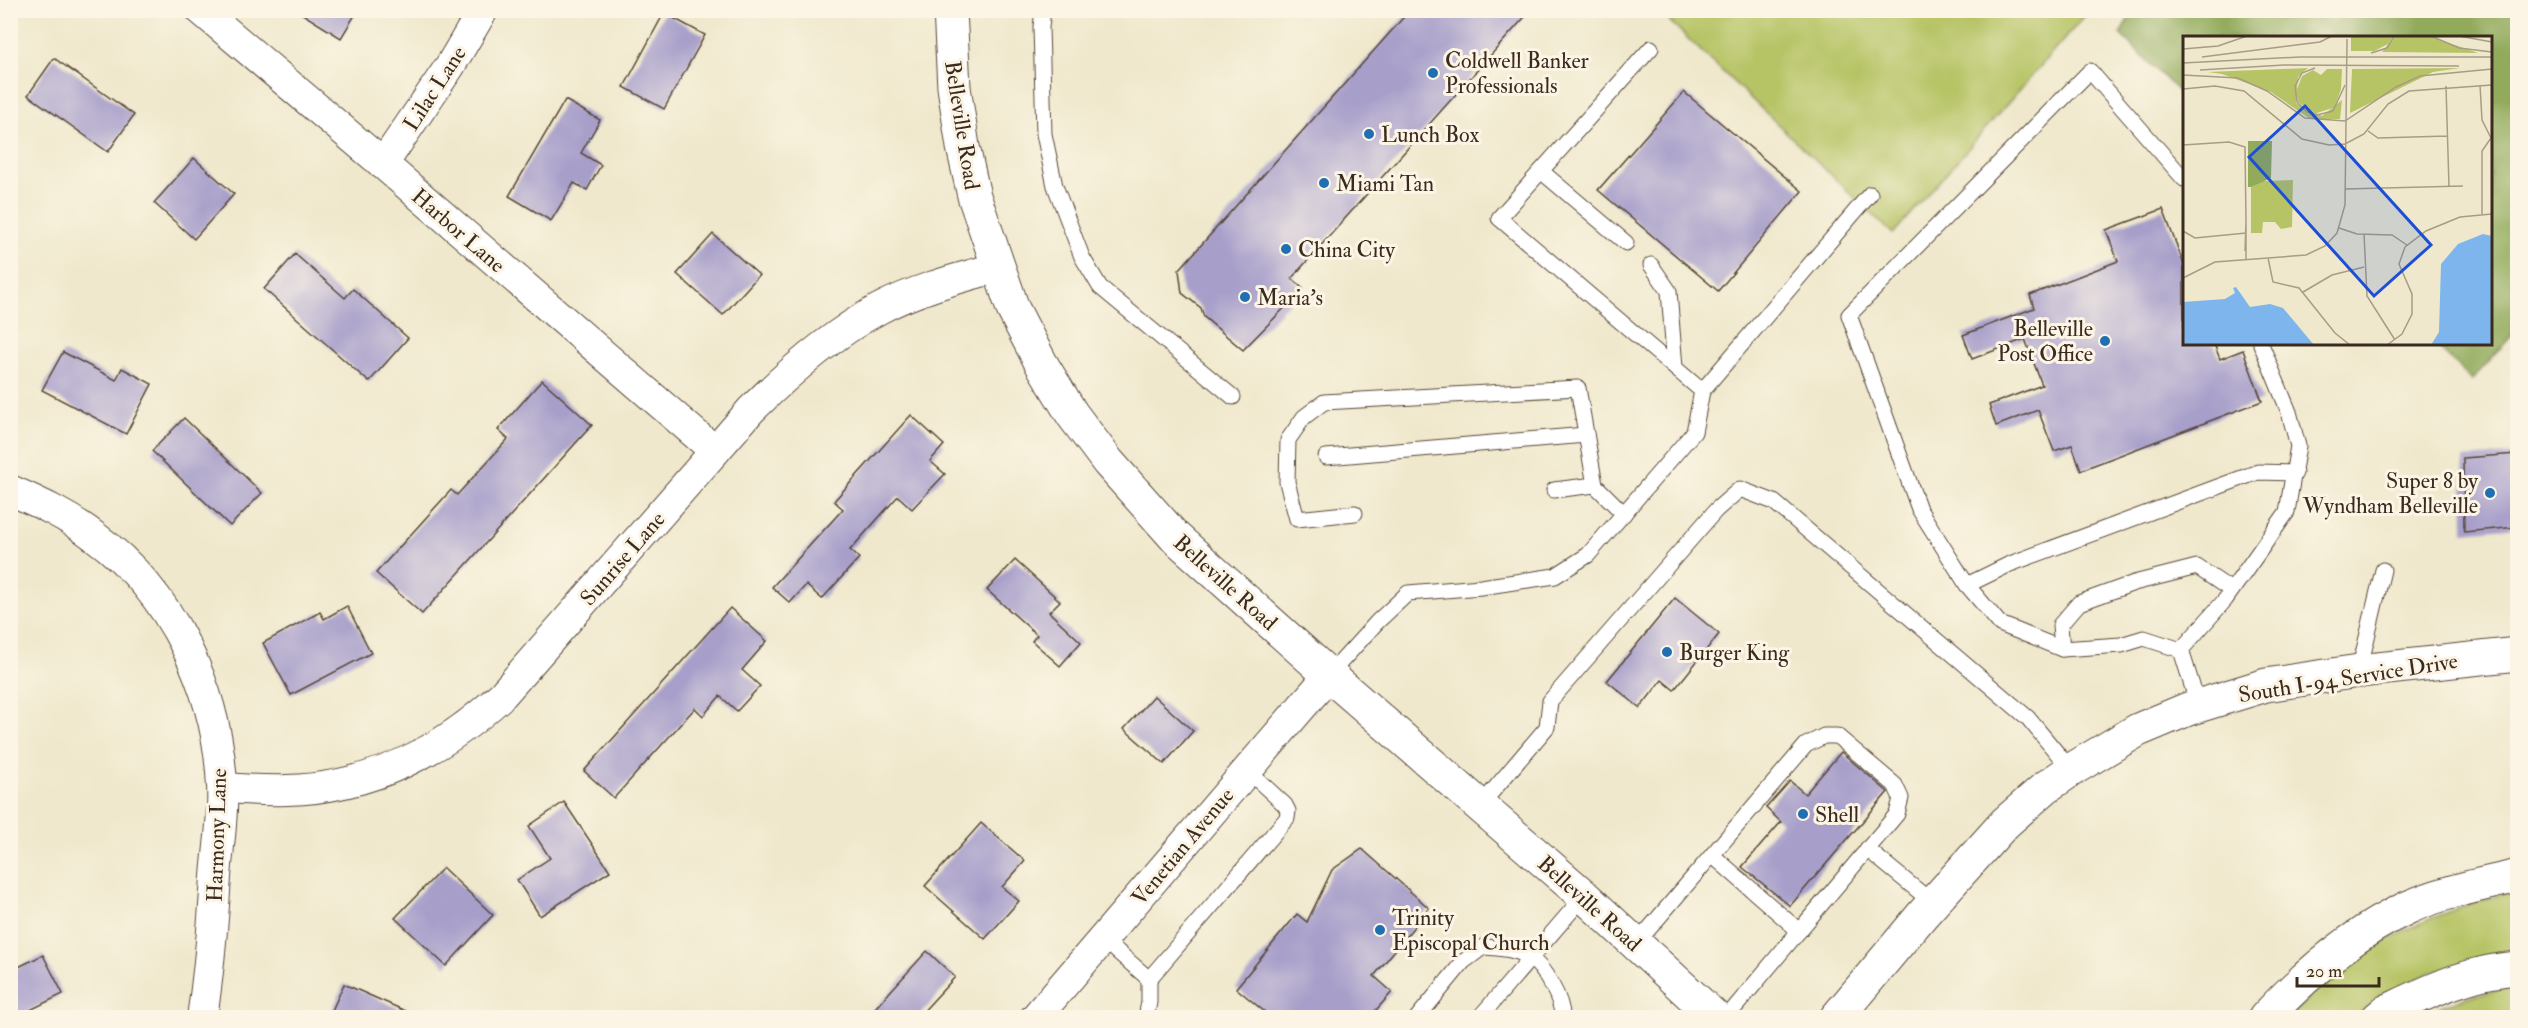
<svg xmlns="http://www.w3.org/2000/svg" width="2528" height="1028" font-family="'IM FELL Double Pica',serif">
  <rect width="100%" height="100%" fill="#fcf5e5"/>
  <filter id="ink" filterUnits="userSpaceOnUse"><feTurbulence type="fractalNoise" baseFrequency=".0167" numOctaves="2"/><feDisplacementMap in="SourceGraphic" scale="12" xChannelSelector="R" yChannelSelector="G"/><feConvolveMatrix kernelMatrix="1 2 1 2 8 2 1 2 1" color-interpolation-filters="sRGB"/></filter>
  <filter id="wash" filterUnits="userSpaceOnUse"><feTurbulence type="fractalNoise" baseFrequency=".008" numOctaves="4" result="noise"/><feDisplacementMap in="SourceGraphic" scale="24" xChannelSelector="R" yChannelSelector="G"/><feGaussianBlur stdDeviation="1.35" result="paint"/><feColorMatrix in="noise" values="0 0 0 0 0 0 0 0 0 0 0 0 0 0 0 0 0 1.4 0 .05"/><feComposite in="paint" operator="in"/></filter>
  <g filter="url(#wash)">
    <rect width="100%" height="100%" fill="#efe8cc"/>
    <g fill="#b7c466" stroke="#797742" stroke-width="1.5">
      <path d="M1659 11H2089L1893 234Z"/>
      <path d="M2517 890V952L2487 957 2432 972 2403 985 2352 1017 2289 1018C2356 946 2424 915 2517 890Z"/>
      <path d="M2517 985V1017H2414L2463 998Z"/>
    </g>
    <path fill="#91aa5b" stroke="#666a3c" stroke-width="1.5" d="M2134 10 2517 11V330L2472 380 2435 344H2490V38H2184V97L2120 34Z"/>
    <g id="blocks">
      <g fill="#a79fca">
        <path d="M296 10H358L341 38Z"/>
        <path d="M1410 10H1531L1292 278 1303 289 1243 350 1204 317 1201 308 1182 293 1179 270Z"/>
        <path d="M664 13 705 35 664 109 624 87Z"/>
        <path d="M54 58 134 115 108 152 28 95Z"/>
        <path d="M1684 92 1802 191 1718 291 1598 190Z"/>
        <path d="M565 100 600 120 581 153 601 165 587 190 574 183 551 221 509 196Z"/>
        <path d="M194 158 234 194 194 239 154 203Z"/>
        <path d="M2163 209 2184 265V344H2214L2220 359 2243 350 2262 401 2081 470 2072 445 2054 451 2038 410 1996 426 1989 405 2042 385 2025 339 1972 359 1963 335 2034 308 2030 295 2118 261 2106 230Z"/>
        <path d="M713 234 759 275 723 315 677 274Z"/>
        <path d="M295 254 345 298 353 289 408 338 369 382 264 289Z"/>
        <path d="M63 352 116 380 122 368 152 384 126 434 42 390Z"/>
        <path d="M542 380 592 425 422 614 376 573 451 490 457 495 508 439 498 430Z"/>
        <path d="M911 415 944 445 930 461 945 474 912 509 898 496 850 550 859 558 822 599 806 585 790 603 772 587 843 509 834 501Z"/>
        <path d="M184 418 262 493 230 526 152 451Z"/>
        <path d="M2517 454V527L2464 532 2463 458Z"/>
        <path d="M1015 560 1060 601 1049 612 1081 642 1060 666 1032 641 1037 635 987 590Z"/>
        <path d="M1675 598 1719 634 1674 690 1662 680 1640 708 1607 681Z"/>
        <path d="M347 606 371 653 291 695 263 643 320 612 324 619Z"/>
        <path d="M730 608 767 641 742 670 760 686 737 711 720 696 703 716 695 708 614 798 584 771Z"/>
        <path d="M1154 696 1193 731 1164 764 1124 729Z"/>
        <path d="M1841 752 1888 792 1790 906 1742 867 1781 822 1766 808 1790 781 1805 794Z"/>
        <path d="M564 802 610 871 540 916 517 880 550 858 529 826Z"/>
        <path d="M981 823 1025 861 1002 887 1019 901 985 939 925 886Z"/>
        <path d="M1362 849 1429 908 1374 976 1392 992 1370 1017H1271L1236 988 1297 914 1307 922 1332 870Z"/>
        <path d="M443 868 493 915 446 966 395 918Z"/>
        <path d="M927 951 955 977 918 1017H867Z"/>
        <path d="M43 955 63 994 16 1017H10V971Z"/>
        <path d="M344 984 419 1017H329Z"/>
      </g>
    </g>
  </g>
  <g filter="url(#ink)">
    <use href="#blocks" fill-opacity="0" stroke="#564638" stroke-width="1.5"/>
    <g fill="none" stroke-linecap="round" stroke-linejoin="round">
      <g stroke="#564638" stroke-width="17">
        <g id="service">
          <path d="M1043 10 1041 27 1044 134 1055 186 1082 257 1100 287 1233 397"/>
          <path d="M1541 171 1626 243"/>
          <path d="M1651 265 1669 291 1675 368"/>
          <path d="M1702 391 1870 194"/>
          <path d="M1326 457 1586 435"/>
          <path d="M1554 490 1595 485"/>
          <path d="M1355 513 1297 519 1287 482 1288 440 1304 417 1324 402 1578 388 1595 485 1624 514"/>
          <path d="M1967 585 2010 564 2258 472 2295 473"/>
          <path d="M2062 649 2060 625 2079 603 2134 583 2197 567 2231 590"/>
          <path d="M2181 650 2144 638 2121 645 2062 649 2000 624 1967 585 1919 509 1849 315 2090 71 2184 179"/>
          <path d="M2359 671 2383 570"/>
          <path d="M1329 675 1377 622 1408 593 1481 587 1555 576 1588 555 1694 432 1702 391 1499 218 1651 48"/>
          <path d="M2198 705 2181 650 2225 600 2287 512 2298 446 2289 412 2261 344"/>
          <path d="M1480 806 1547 727 1550 701 1716 510 1740 489 1774 502 1848 565 2028 718 2071 770"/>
          <path d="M1867 849 1933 903"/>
          <path d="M1712 855 1799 931"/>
          <path d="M1103 939 1149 979"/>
          <path d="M1636 944 1806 745 1824 736H1837L1895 785 1901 798 1897 814 1726 1018"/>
          <path d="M1146 1018 1149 1002V979L1287 818 1288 811 1285 805 1247 770"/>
          <path d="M1417 1018 1463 962 1483 947C1499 948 1516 949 1529 957 1544 967 1563 1000 1562 1018"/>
          <path d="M1479 1018 1584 896"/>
        </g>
      </g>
      <g stroke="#564638" stroke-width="32">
        <g id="minor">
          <path d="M201 10 383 164 715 451"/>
          <path d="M383 164 450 66 483 10"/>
          <path d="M10 490C40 503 68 516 94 536 173 593 218 691 222 787 224 816 218 848 216 877 213 924 209 971 202 1018"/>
          <path d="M223 788C244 789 265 791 287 790 370 788 443 751 503 694L751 410C789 372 830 336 877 310 913 290 959 278 999 267"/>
          <path d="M1035 1018 1329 675"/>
        </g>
      </g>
      <g stroke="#564638" stroke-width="35">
        <path id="tertiary" d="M1836 1018 1923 914 2005 823 2046 787 2071 770 2138 730 2188 709 2266 685 2359 671 2518 654"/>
      </g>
      <g stroke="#564638" stroke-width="35">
        <path id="secondary" d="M950 10 954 87 963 147 974 196 1013 309 1041 363 1072 414 1108 462 1174 536 1329 675 1584 896 1716 1018"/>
      </g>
      <g stroke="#564638" stroke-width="35">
        <g id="motorway">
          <path d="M2265 1018C2305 975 2353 933 2407 908 2441 892 2481 885 2518 876"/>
          <path d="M2378 1018 2385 1012C2428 992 2469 971 2518 968"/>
        </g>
      </g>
      <use href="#service" stroke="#fff" stroke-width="15"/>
      <use href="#minor" stroke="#fff" stroke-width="30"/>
      <use href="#tertiary" stroke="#fff" stroke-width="33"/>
      <use href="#secondary" stroke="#fff" stroke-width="33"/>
      <use href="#motorway" stroke="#fff" stroke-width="33"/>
    </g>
  </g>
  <g fill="#1f6fb2" stroke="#fcf5e5" stroke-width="2">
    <circle cx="1433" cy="73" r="6"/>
    <circle cx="1369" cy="134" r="6"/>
    <circle cx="1324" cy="183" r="6"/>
    <circle cx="1286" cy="249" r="6"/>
    <circle cx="1245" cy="297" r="6"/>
    <circle cx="2105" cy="341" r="6"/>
    <circle cx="2490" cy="493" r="6"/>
    <circle cx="1667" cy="652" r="6"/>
    <circle cx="1803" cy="814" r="6"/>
    <circle cx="1380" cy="930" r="6"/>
  </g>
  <g text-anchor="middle" stroke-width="6" stroke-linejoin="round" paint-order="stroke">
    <g font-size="22" fill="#3b2a1e" stroke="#fcf5e5" text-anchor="start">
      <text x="1445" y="68">Coldwell Banker<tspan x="1445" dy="25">Professionals</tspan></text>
      <text x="1381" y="142">Lunch Box</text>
      <text x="1336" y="191">Miami Tan</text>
      <text x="1298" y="257">China City</text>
      <text x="1257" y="305">Maria's</text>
      <text x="2093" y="336" text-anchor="end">Belleville<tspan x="2093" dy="25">Post Office</tspan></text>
      <text x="2478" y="488" text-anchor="end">Super 8 by<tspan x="2478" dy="25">Wyndham Belleville</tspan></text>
      <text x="1679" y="660">Burger King</text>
      <text x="1815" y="822">Shell</text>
      <text x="1392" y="925">Trinity<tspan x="1392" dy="25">Episcopal Church</tspan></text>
    </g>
    <g font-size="22" fill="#3b2a1e" stroke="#fcf5e5">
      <text transform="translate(434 88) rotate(-57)" y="8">Lilac Lane</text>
      <text transform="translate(963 125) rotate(81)" y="8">Belleville Road</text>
      <text transform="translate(459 230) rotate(41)" y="8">Harbor Lane</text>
      <text transform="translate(622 558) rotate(-49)" y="8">Sunrise Lane</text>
      <text transform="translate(1226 582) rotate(42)" y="8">Belleville Road</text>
      <text transform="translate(2348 677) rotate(-9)" y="8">South I-94 Service Drive</text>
      <text transform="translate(216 835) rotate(-88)" y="8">Harmony Lane</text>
      <text transform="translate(1182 846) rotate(-50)" y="8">Venetian Avenue</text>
      <text transform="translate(1590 903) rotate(42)" y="8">Belleville Road</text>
    </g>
  </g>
  <g transform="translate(2183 36)">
    <rect width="309" height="309" fill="#efe8cc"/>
    <path d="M168 0H210L205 8 191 15H168ZM212 0H246L295 17 199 16ZM125 32 115 41 113 67 139 80 159 64 157 83H127L88 56 39 38 25 36ZM277 32 250 36 167 77 169 33ZM144 33H159L158 53 152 71 131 78 115 66 113 56 119 40 130 34 138 39ZM110 144 109 191 98 193 92 186H80L79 197H68V151L79 145Z" fill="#b7c466"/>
    <path d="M65 105H89L88 142 68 151H65Z" fill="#91aa5b"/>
    <path d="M300 198 309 200V309H248L256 296 258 228 275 208ZM53 251 67 271 87 268 100 272 131 309H0V266L42 263 52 257 50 252Z" fill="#7eb5ed"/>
    <path fill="none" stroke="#a79c86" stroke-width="1.5" d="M248 0 276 12 309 16M276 0 309 6M0 13 35 10 64 0M188 17 204 12 211 0M19 21 137 6 149 0M0 27 117 21H309M132 32 119 37 112 50 114 66 124 76 134 79 150 75 162 49M17 34 101 29 276 30M0 39 55 42 84 55 122 82 162 85 213 51 237 40 309 33M297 49 299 84 308 102M263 50 266 151M0 53 32 50 61 55 119 103 146 109 162 108 181 98 205 68 226 55 309 49M185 95 195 102 264 100M0 109 46 106 62 111 63 185M162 153 280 150M299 178V115L308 102M156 192 174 198 209 199 224 209M0 195 12 202 63 197M181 198 184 260 212 304M62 215 63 185V224M85 222 90 246 116 252 152 297 167 309M0 242 32 226 123 219 142 210 154 197 162 169 164 3M120 256 149 239 181 231M204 309 219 298 229 278V258L216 228 222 211 243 195 277 181 309 178"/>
    <path fill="#1d4ed8" fill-opacity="0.15" stroke="#1d4ed8" stroke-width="3" d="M122 70 248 209 191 260 66 121Z"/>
    <rect width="309" height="309" fill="none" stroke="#3b2a1e" stroke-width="3"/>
  </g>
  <rect width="2528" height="1028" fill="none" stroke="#fcf5e5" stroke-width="36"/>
  <path d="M2297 977v9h82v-9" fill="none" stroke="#3b2a1e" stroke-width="3"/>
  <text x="2306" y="977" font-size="18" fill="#3b2a1e" stroke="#fcf5e5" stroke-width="4.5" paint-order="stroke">20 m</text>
</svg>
